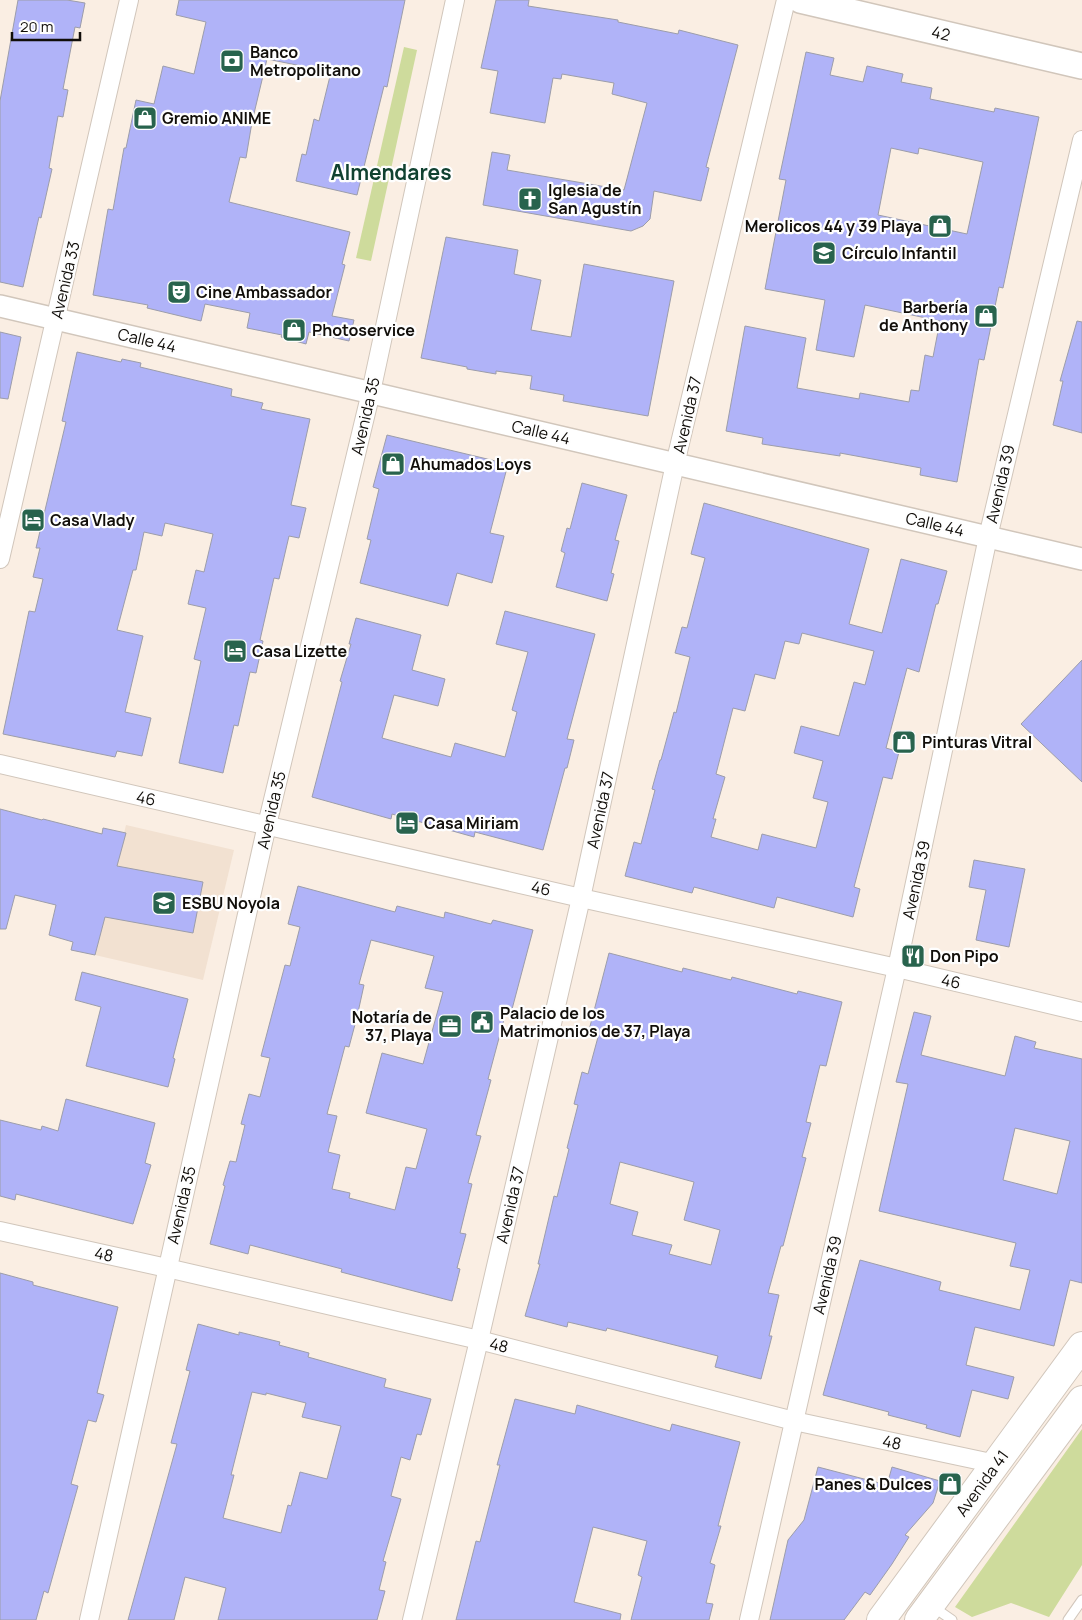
<svg xmlns="http://www.w3.org/2000/svg" width="1082" height="1620" font-family="Manrope,sans-serif">
  <rect width="100%" height="100%" fill="#faeee3"/>
  <path fill="#f2e1d1" d="M126 825 234 850 203 980 95 955Z"/>
  <g fill="#cedb9c">
    <path d="M404 47 417 50 371 261 356 258Z"/>
    <path d="M1082 1429V1565L1049 1617 1011 1603 972 1617 955 1607Z"/>
  </g>
  <g fill="#b0b3f8" stroke="#9c9daa" fill-rule="evenodd">
    <path d="M18 0H67L85 3 80 28 75 27 63 89 68 90 63 117 58 116 49 168 52 169 41 218 39 217 23 287 0 282V101Z"/>
    <path d="M179 0H405L387 87 384 86 357 195 296 181 302 154 306 155 314 119 319 121 331 72 267 59 252 122 246 158 240 157 229 202 350 232 342 264 345 265 332 316 354 320 349 341 309 332 306 344 281 337 282 335 247 328 250 313 205 304 201 321 147 308 148 305 93 295 108 209 113 210 124 148H126L136 100 154 104 163 66 194 74 206 22 176 15Z"/>
    <path d="M496 0H529L528 6 618 20V22L678 34 679 30 738 45 706 167 709 168 701 201 654 191 650 219 643 226 631 231 483 205 492 152 510 155 507 170 624 190 647 103 612 94 614 83 562 74 561 79 553 78 545 123 490 113 498 71 481 68Z"/>
    <path d="M806 52 834 58 830 75 863 82 867 66 903 74 901 82 932 88 930 99 994 112 995 108 1039 117 1003 288 999 287 984 360 979 359 957 482 920 475 921 468 840 453V456L762 444 763 438 726 431 745 326 806 338 797 388 859 399 860 393 909 402 911 390 919 391 925 355 933 357 940 321 865 305 854 357 816 350 825 300 765 289 786 180 779 179ZM891 148 918 154 919 148 983 162 967 234 878 215Z"/>
    <path d="M446 237 518 250 514 274 541 280 531 330 571 337 584 264 674 281 648 416 563 401 564 395 530 389 532 376 496 371V374L467 369V367L421 358Z"/>
    <path d="M1077 321 1082 322V433L1053 425 1063 381H1060Z"/>
    <path d="M0 332 21 337 8 399 0 398Z"/>
    <path d="M77 352 121 362 122 359 141 363 140 367 232 389 231 396 263 403 261 409 310 419 291 505 306 508 299 538 289 536 279 579 274 578 260 640 263 641 256 673 250 672 238 726 234 725 223 773 179 763 201 661 194 659 206 608 188 604 196 570 204 572 213 534 165 523 162 536 144 532 136 570H133L117 630 143 636 125 712 151 718 142 756 117 751 115 757 3 734 29 611 35 612 43 579 33 577 40 548H36L66 422 62 421Z"/>
    <path d="M387 435 508 464 490 533 504 536 492 583 457 573 448 606 360 583 371 540 367 539 379 489 373 487Z"/>
    <path d="M582 483 627 495 615 540 619 541 611 573 614 574 607 601 556 587 565 553 561 551 567 528 570 529Z"/>
    <path d="M704 503 869 549 849 624 882 633 901 559 947 571 938 604H936L919 672 907 668 886 748 899 752 892 779 883 777 854 887 860 889 853 917 777 897 774 908 694 887 692 893 625 876 634 842 641 844 655 790 652 789 660 760H661L674 712 676 713 690 657 675 653 682 627 687 628 705 558 691 554ZM802 633 874 651 865 685 854 682 839 736 801 726 794 753 823 761 813 798 828 802 816 848 762 834 758 850 711 837 716 819H713L725 777 716 774 733 708 745 711 755 674 775 679 785 641 799 644Z"/>
    <path d="M505 611 595 634 567 739 574 740 567 768H565L543 850 475 832 474 837 392 814 391 819 312 797 342 682 340 681 351 644H349L356 618 421 635 412 670 445 679 438 706 394 695 382 738 451 757 455 743 505 757 517 712 512 710 528 652 496 644Z"/>
    <path d="M1082 660V782L1021 724Z"/>
    <path d="M0 809 42 820 43 819 102 834 103 828 126 833 117 866 203 882 193 933 105 917 95 955 71 950 73 942 49 935 56 905 15 895 6 929H0Z"/>
    <path d="M974 860 1025 869 1009 947 976 940 986 890 969 887Z"/>
    <path d="M298 886 395 912 397 906 444 918 445 912 491 924 493 920 533 930 511 1013 506 1012 488 1079 491 1080 476 1135 481 1136 468 1183 472 1184 460 1233 466 1234 457 1268 460 1269 452 1301 341 1272 342 1269 250 1245 248 1254 210 1244 225 1186 223 1185 230 1161 236 1162 245 1125 241 1124 249 1094 260 1097 270 1058 261 1056 285 965 290 966 300 927 288 924ZM371 940 434 956 425 988 443 992 423 1064 382 1053 366 1113 427 1129 416 1169 406 1167 395 1210 349 1198 350 1193 332 1189 340 1155 328 1152 337 1116 327 1114 345 1046 349 1047 357 1017 364 985 359 984Z"/>
    <path d="M609 953 682 972 683 968 731 980 732 977 797 994 798 991 842 1002 826 1066 820 1065 806 1122 811 1123 802 1157 806 1158 783 1246H781L768 1293 779 1295 769 1336H772L761 1379 715 1367 718 1356 607 1328 606 1331 568 1322 567 1327 525 1316 540 1264H538L554 1196 557 1197 569 1149 567 1148 578 1105 574 1104 582 1072 588 1074 598 1037 588 1034ZM620 1162 694 1182 684 1220 720 1230 711 1265 669 1254 672 1245 632 1235 638 1212 610 1204Z"/>
    <path d="M82 972 188 999 173 1058 175 1059 168 1087 86 1066 101 1007 75 1000Z"/>
    <path d="M914 1012 931 1016 921 1055 1005 1076 1015 1036 1036 1042 1034 1048 1082 1059V1283L1070 1280 1054 1346 975 1327 966 1365 1014 1377 1008 1399 972 1390 960 1437 926 1428 927 1425 888 1415 889 1412 823 1395 860 1260 941 1282 939 1290 1020 1310 1030 1270 1010 1266 1016 1243 879 1211 908 1084 896 1082ZM1015 1128 1070 1141 1057 1194 1003 1180Z"/>
    <path d="M66 1099 155 1123 145 1163 151 1165 133 1224 16 1194 15 1200 0 1196V1120L41 1130 42 1126 58 1131Z"/>
    <path d="M0 1273 33 1282V1285L118 1307 97 1393 104 1395 96 1422 88 1420 71 1484 78 1486 48 1593 44 1591 36 1620H0Z"/>
    <path d="M198 1324 239 1335V1332L280 1342 279 1345 309 1353 308 1357 386 1379 384 1387 431 1399 421 1435 417 1434 410 1460 401 1457 391 1496 401 1499 383 1561 386 1562 379 1590 385 1591 377 1620H218L226 1588 185 1577 174 1620H128L177 1444 171 1443 190 1371 186 1370ZM252 1392 266 1395V1393L306 1403 302 1417 341 1426 327 1479 300 1472 291 1506 288 1505 281 1533 223 1518 234 1475H231Z"/>
    <path d="M515 1399 575 1414 577 1405 670 1431 672 1424 740 1442 718 1526H721L710 1563 715 1565 706 1603 713 1604 709 1620H631L642 1577 638 1575 647 1541 593 1527 574 1602 621 1614 620 1620H456L476 1541 480 1542 500 1465H497Z"/>
    <path d="M818 1467 887 1485 892 1467 940 1481 933 1503 905 1535 909 1537 892 1564 870 1595 865 1592 844 1620H770L788 1540 804 1520Z"/>
  </g>
  <g fill="none" stroke-linecap="round" stroke-linejoin="round">
    <g stroke="#d1c6bb" stroke-width="11">
      <g id="service">
        <path d="M932 1606 952 1620"/>
        <path d="M1068 1620 1082 1600"/>
      </g>
    </g>
    <g stroke="#d1c6bb" stroke-width="20">
      <g id="minor">
        <path d="M0 559 129 0"/>
        <path d="M0 764 581 898 897 968 1082 1012"/>
        <path d="M0 1231 167 1268 479 1340 794 1421 996 1464"/>
        <path d="M89 1620 267 825 371 392 455 0"/>
        <path d="M412 1620 479 1340 581 898 675 464 786 0"/>
        <path d="M749 1620 897 968 988 537 1082 140"/>
      </g>
    </g>
    <g stroke="#d1c6bb" stroke-width="24">
      <path id="tertiary" d="M0 306 1082 559"/>
    </g>
    <g stroke="#d1c6bb" stroke-width="28">
      <path id="secondary" d="M800 0 1082 66"/>
    </g>
    <g stroke="#d1c6bb" stroke-width="30">
      <g id="primary">
        <path d="M881 1620 1082 1346"/>
        <path d="M919 1620 1082 1400"/>
      </g>
    </g>
    <use href="#service" stroke="#fff" stroke-width="9"/>
    <use href="#minor" stroke="#fff" stroke-width="18"/>
    <use href="#tertiary" stroke="#fff" stroke-width="21"/>
    <use href="#secondary" stroke="#fff" stroke-width="25"/>
    <use href="#primary" stroke="#fff" stroke-width="28"/>
  </g>
  <defs>
    <g id="bank-square" transform="scale(1.25)"><rect x="-9" y="-9" width="18" height="18" rx="4" fill="#28634d" stroke="#fefefe"/><path d="M-6-4H6V4H-6ZM0-2.3a2.3 2.3 0 1 0 0 4.6a2.3 2.3 0 1 0 0-4.6Z" fill="#fff"/></g>
    <g id="shop-square" transform="scale(1.25)"><rect x="-9" y="-9" width="18" height="18" rx="4" fill="#28634d" stroke="#fefefe"/><path d="M-5-2.5h2.3a2.7 3.5 0 0 1 5.4 0H5L5.5 6h-11ZM-1.5-2.5h3a1.5 2.3 0 0 0-3 0Z" fill="#fff"/></g>
    <g id="church-square" transform="scale(1.25)"><rect x="-9" y="-9" width="18" height="18" rx="4" fill="#28634d" stroke="#fefefe"/><path d="M-1.2-6h2.4v3.5h3.3v2.4h-3.3V6h-2.4V-.1h-3.3v-2.4h3.3Z" fill="#fff"/></g>
    <g id="school-square" transform="scale(1.25)"><rect x="-9" y="-9" width="18" height="18" rx="4" fill="#28634d" stroke="#fefefe"/><path d="M0-5L7-2L0 1L-7-2ZM-4 1L0 2.5L4 1V4Q0 6-4 4Z" fill="#fff"/></g>
    <g id="theatre-square" transform="scale(1.25)"><rect x="-9" y="-9" width="18" height="18" rx="4" fill="#28634d" stroke="#fefefe"/><path d="M-5-5.5Q0-4 5-5.5V0Q5 5 0 6Q-5 5-5 0ZM-3.3-2.5H-1v1.5H-3.3ZM1-2.5H3.3v1.5H1ZM-2.8 1Q0 5.5 2.8 1Z" fill="#fff"/></g>
    <g id="hotel-square" transform="scale(1.25)"><rect x="-9" y="-9" width="18" height="18" rx="4" fill="#28634d" stroke="#fefefe"/><path d="M-6-4.5h1.5V1H6V5H4.5V3h-9V5H-6ZM-4 0a1.8 1.8 0 1 1 3.6 0ZM.5 0V-2.5h3Q6-2.5 6 0Z" fill="#fff"/></g>
    <g id="restaurant-square" transform="scale(1.25)"><rect x="-9" y="-9" width="18" height="18" rx="4" fill="#28634d" stroke="#fefefe"/><path d="M-5-6h1v4h1v-4h1v4h1v-4h1v5L-1.5 .5V6h-2V.5L-5-1ZM5-6V6H3V1.5H1.5Q1.5-4 5-6Z" fill="#fff"/></g>
    <g id="civic-square" transform="scale(1.25)"><rect x="-9" y="-9" width="18" height="18" rx="4" fill="#28634d" stroke="#fefefe"/><path d="M-.6-6.5H3V-4.5H.6V-3L4-1V1h2V6H-6V1h2V-1L-.6-3ZM-1.2 2.5V6h2.4V2.5Z" fill="#fff"/></g>
    <g id="office-square" transform="scale(1.25)"><rect x="-9" y="-9" width="18" height="18" rx="4" fill="#28634d" stroke="#fefefe"/><path d="M-6-3h4V-5.5h4V-3h4V5H-6ZM-1-4.5V-3h2v-1.5ZM-6 0V1H6V0Z" fill="#fff"/></g>
  </defs>
  <g fill-rule="evenodd">
    <use href="#bank-square" x="232" y="61"/>
    <use href="#shop-square" x="145" y="118"/>
    <use href="#church-square" x="530" y="199"/>
    <use href="#shop-square" x="940" y="226"/>
    <use href="#school-square" x="824" y="253"/>
    <use href="#theatre-square" x="179" y="292"/>
    <use href="#shop-square" x="986" y="316"/>
    <use href="#shop-square" x="294" y="330"/>
    <use href="#shop-square" x="393" y="464"/>
    <use href="#hotel-square" x="33" y="520"/>
    <use href="#hotel-square" x="235" y="651"/>
    <use href="#shop-square" x="904" y="742"/>
    <use href="#hotel-square" x="407" y="823"/>
    <use href="#school-square" x="164" y="903"/>
    <use href="#restaurant-square" x="913" y="956"/>
    <use href="#civic-square" x="482" y="1022"/>
    <use href="#office-square" x="450" y="1026"/>
    <use href="#shop-square" x="950" y="1484"/>
  </g>
  <g text-anchor="middle" stroke-width="4.5" stroke-linejoin="round" paint-order="stroke">
    <g font-size="16" fill="#110e0a" stroke="#fefefe">
      <text transform="translate(941 33) rotate(13)" y="6">42</text>
      <text transform="translate(65 280) rotate(-77)" y="6">Avenida 33</text>
      <text transform="translate(147 340) rotate(13)" y="6">Calle 44</text>
      <text transform="translate(687 415) rotate(-77)" y="6">Avenida 37</text>
      <text transform="translate(365 416) rotate(-77)" y="6">Avenida 35</text>
      <text transform="translate(541 432) rotate(13)" y="6">Calle 44</text>
      <text transform="translate(1000 484) rotate(-77)" y="6">Avenida 39</text>
      <text transform="translate(935 524) rotate(13)" y="6">Calle 44</text>
      <text transform="translate(146 798) rotate(13)" y="6">46</text>
      <text transform="translate(271 810) rotate(-77)" y="6">Avenida 35</text>
      <text transform="translate(600 810) rotate(-78)" y="6">Avenida 37</text>
      <text transform="translate(916 880) rotate(-78)" y="6">Avenida 39</text>
      <text transform="translate(541 888) rotate(13)" y="6">46</text>
      <text transform="translate(951 981) rotate(13)" y="6">46</text>
      <text transform="translate(181 1205) rotate(-77)" y="6">Avenida 35</text>
      <text transform="translate(510 1205) rotate(-77)" y="6">Avenida 37</text>
      <text transform="translate(104 1254) rotate(12)" y="6">48</text>
      <text transform="translate(827 1275) rotate(-77)" y="6">Avenida 39</text>
      <text transform="translate(499 1345) rotate(14)" y="6">48</text>
      <text transform="translate(892 1442) rotate(12)" y="6">48</text>
      <text transform="translate(982 1483) rotate(-54)" y="6">Avenida 41</text>
    </g>
    <g font-size="16" font-weight="bold" fill="#110e0a" stroke="#fefefe" text-anchor="start">
      <text x="250" y="58">Banco<tspan x="250" dy="18">Metropolitano</tspan></text>
      <text x="162" y="124">Gremio ANIME</text>
      <text x="548" y="196">Iglesia de<tspan x="548" dy="18">San Agustín</tspan></text>
      <text x="922" y="232" text-anchor="end">Merolicos 44 y 39 Playa</text>
      <text x="842" y="259">Círculo Infantil</text>
      <text x="196" y="298">Cine Ambassador</text>
      <text x="968" y="313" text-anchor="end">Barbería<tspan x="968" dy="18">de Anthony</tspan></text>
      <text x="312" y="336">Photoservice</text>
      <text x="410" y="470">Ahumados Loys</text>
      <text x="50" y="526">Casa Vlady</text>
      <text x="252" y="657">Casa Lizette</text>
      <text x="922" y="748">Pinturas Vitral</text>
      <text x="424" y="829">Casa Miriam</text>
      <text x="182" y="909">ESBU Noyola</text>
      <text x="930" y="962">Don Pipo</text>
      <text x="500" y="1019">Palacio de los<tspan x="500" dy="18">Matrimonios de 37, Playa</tspan></text>
      <text x="432" y="1023" text-anchor="end">Notaría de<tspan x="432" dy="18">37, Playa</tspan></text>
      <text x="932" y="1490" text-anchor="end">Panes &amp; Dulces</text>
    </g>
    <g font-size="21" font-weight="bold" fill="#104130" stroke="#fefefe">
      <text x="391" y="180">Almendares</text>
    </g>
  </g>
  <path d="M12 32v8h68v-8" fill="none" stroke="#110e0a" stroke-width="2.5"/>
  <text x="20" y="32" font-size="15" fill="#110e0a" stroke="#fefefe" stroke-width="4" paint-order="stroke">20 m</text>
</svg>
